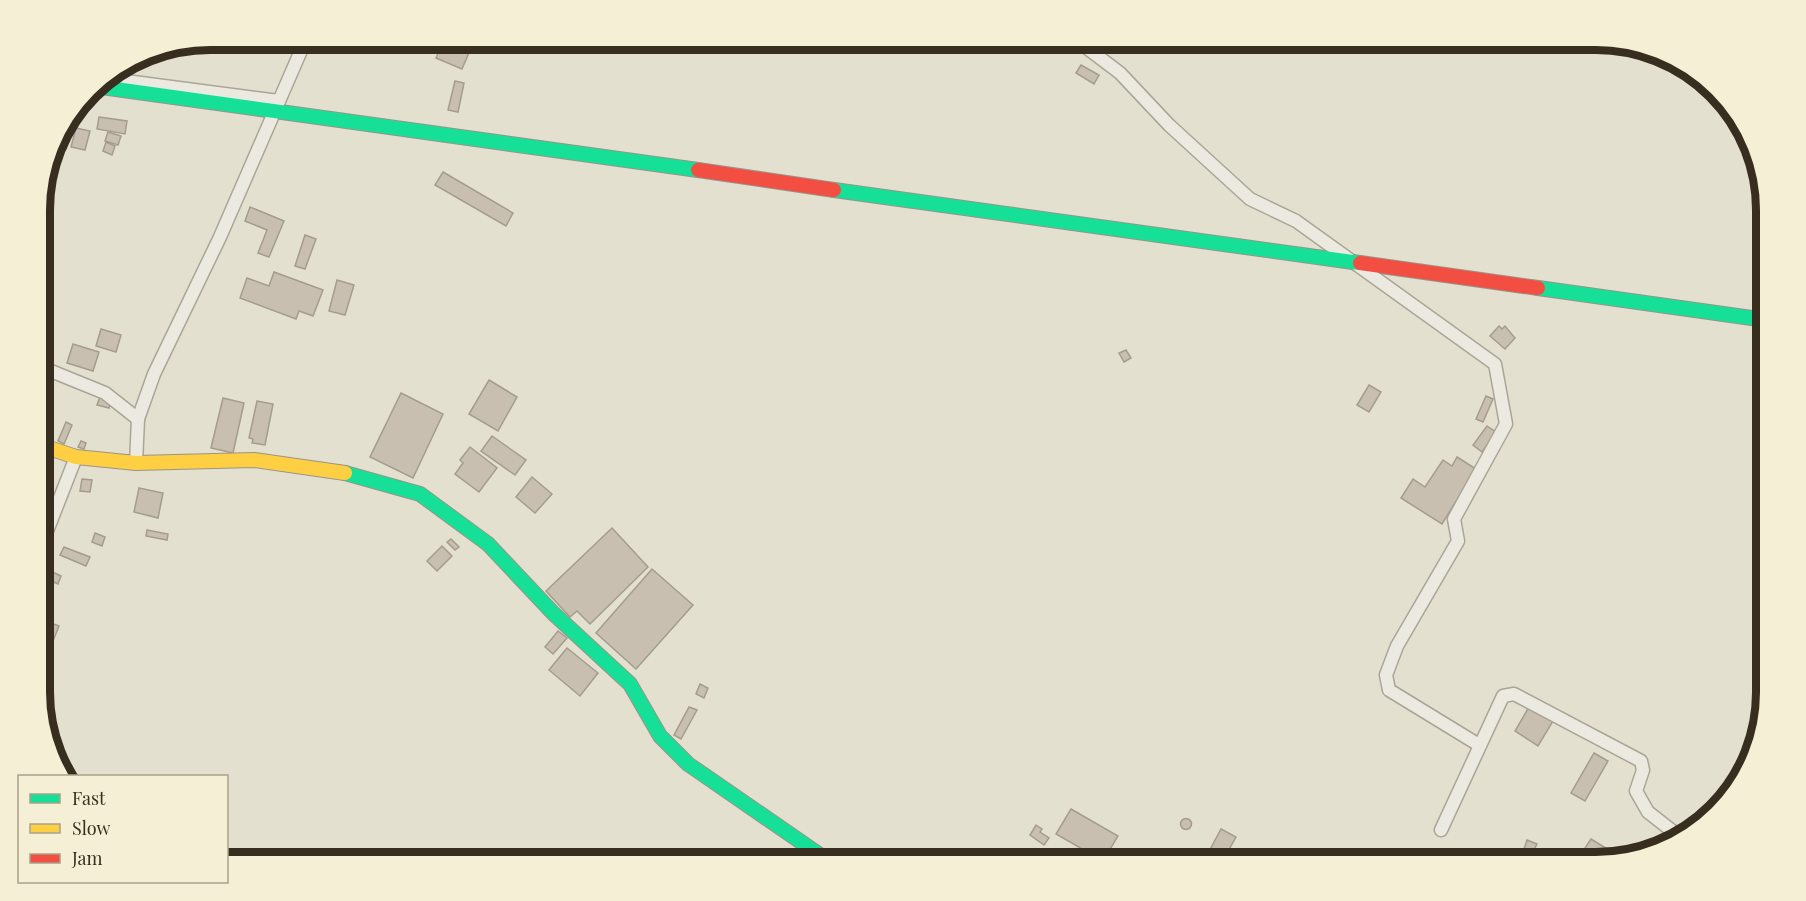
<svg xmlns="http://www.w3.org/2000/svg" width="1806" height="901" font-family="'Playfair Display',serif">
  <rect width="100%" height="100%" fill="#e4e0cf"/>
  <g fill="#c8bfb0" stroke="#a49c8e" stroke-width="1.5">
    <path d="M444 39 474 41 462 69 436 58Z"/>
    <path d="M1081 65 1099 75 1094 84 1076 73Z"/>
    <path d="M455 81 464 83 458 112 448 110Z"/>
    <path d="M99 117 127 121 125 134 97 129Z"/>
    <path d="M66 122 72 124 66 149 54 145 56 135Z"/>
    <path d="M76 128 90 131 85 150 71 147Z"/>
    <path d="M108 132 121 136 118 145 105 141Z"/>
    <path d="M106 142 115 146 112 155 103 151Z"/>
    <path d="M443 172 513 213 506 226 435 185Z"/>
    <path d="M250 207 284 221 269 257 258 253 267 230 245 221Z"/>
    <path d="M305 235 316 239 305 269 295 266Z"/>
    <path d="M274 272 323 290 313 316 299 311 296 319 240 298 247 278 269 286Z"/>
    <path d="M337 280 354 285 345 315 329 311Z"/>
    <path d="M1499 326 1502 329 1505 326 1515 338 1505 349 1490 336Z"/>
    <path d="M101 329 121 335 116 352 96 346Z"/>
    <path d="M73 344 99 352 93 371 67 363Z"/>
    <path d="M1126 350 1131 358 1124 362 1119 353Z"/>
    <path d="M40 373 52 378 41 403H40Z"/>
    <path d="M489 380 517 397 498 431 469 414Z"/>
    <path d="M1369 385 1381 392 1369 412 1357 405Z"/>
    <path d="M401 393 443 414 413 478 370 457Z"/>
    <path d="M1486 396 1493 399 1483 422 1476 419Z"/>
    <path d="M100 397 111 400 109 408 97 405Z"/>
    <path d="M223 398 244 403 233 453 211 448Z"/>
    <path d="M257 401 273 404 265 445 252 443 253 439 249 438Z"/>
    <path d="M66 422 72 425 64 444 58 441Z"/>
    <path d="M1487 426 1496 432 1482 452 1473 445Z"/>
    <path d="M492 436 526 460 515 475 481 451Z"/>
    <path d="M81 441 86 443 84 449 78 447Z"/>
    <path d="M470 447 497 468 479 492 455 474 463 463 460 460Z"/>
    <path d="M1457 457 1476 469 1442 524 1401 498 1413 479 1425 487 1443 460 1452 466Z"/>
    <path d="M532 477 552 494 535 513 516 497Z"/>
    <path d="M82 479 92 480 90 492 80 491Z"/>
    <path d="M139 488 163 493 158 518 134 512Z"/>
    <path d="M612 528 648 567 590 624 577 611 570 617 546 591Z"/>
    <path d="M147 530 168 534 167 540 146 536Z"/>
    <path d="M95 533 105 537 102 546 92 542Z"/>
    <path d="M451 539 459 547 455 550 447 542Z"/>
    <path d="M442 546 452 556 437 571 427 561Z"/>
    <path d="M64 547 90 557 86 566 60 555Z"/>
    <path d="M46 569 61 576 58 584 43 577Z"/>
    <path d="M652 569 693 605 636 669 596 633Z"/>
    <path d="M40 619 59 626 53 641 40 636Z"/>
    <path d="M558 631 567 638 553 654 545 647Z"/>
    <path d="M567 648 598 673 580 696 549 670Z"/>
    <path d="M700 684 708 688 704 698 696 694Z"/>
    <path d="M689 707 697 710 681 739 674 735Z"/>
    <path d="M1529 707 1553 721 1538 746 1515 731Z"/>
    <path d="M1594 753 1608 761 1585 801 1571 793Z"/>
    <path d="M1071 809 1118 836 1103 861 1056 834Z"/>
    <circle cx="1186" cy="824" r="5.5"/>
    <path d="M1036 825 1042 829 1040 832 1049 838 1044 845 1030 835Z"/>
    <path d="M1221 829 1236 837 1222 862H1215L1206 857Z"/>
    <path d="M1591 839 1609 850 1602 862H1593L1581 854Z"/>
    <path d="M1527 840 1537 844 1533 852 1524 849Z"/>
  </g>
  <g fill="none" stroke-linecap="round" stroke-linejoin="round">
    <g stroke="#aaa597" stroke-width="15">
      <g id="street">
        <path d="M1075 39 1120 73 1169 125 1250 199 1296 221 1495 364 1506 424 1454 519 1458 541 1397 646 1386 675 1389 690 1479 745"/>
        <path d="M103 78 279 101"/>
        <path d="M46 369 105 393 138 419"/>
        <path d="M136 463 138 419 154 374 220 237 306 39"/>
        <path d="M40 549 76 457"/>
        <path d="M1441 830 1503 696 1514 694 1641 761 1643 770 1636 791 1648 812 1680 837"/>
        <path d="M1104 862 1105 860"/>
      </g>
    </g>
    <g stroke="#999488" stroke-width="16">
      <g id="fast">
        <path d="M94 86 698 170"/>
        <path d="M834 190 1360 263"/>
        <path d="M1538 288 1766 320"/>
        <path d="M345 473 420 494 488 544 553 613 630 684 660 736 688 764 830 862"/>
      </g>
    </g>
    <g stroke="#999488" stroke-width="16">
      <path id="slow" d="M40 445 76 457 136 463 254 460 345 473"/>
    </g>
    <g stroke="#999488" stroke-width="16">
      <g id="jam">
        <path d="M698 170 834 190"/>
        <path d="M1360 263 1538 288"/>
      </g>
    </g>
    <use href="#street" stroke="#eceae0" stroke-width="12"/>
    <use href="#fast" stroke="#16e098" stroke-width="14"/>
    <use href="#slow" stroke="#ffcf43" stroke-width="14"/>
    <use href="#jam" stroke="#f24e42" stroke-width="14"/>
  </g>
  <path d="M0 0H1806V901H0ZM210 50H1596A160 160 0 0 1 1756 210V692A160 160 0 0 1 1596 852H210A160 160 0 0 1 50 692V210A160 160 0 0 1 210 50Z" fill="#f5efd5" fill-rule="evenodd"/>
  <path fill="none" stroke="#382e1f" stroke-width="8" d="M210 50H1596A160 160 0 0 1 1756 210V692A160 160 0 0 1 1596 852H210A160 160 0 0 1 50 692V210A160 160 0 0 1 210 50Z"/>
  <rect x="18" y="775" width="210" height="108" fill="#f5efd5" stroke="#a9a28c" stroke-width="1.5"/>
  <rect x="30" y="794" width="30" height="9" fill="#16e098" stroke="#a9a28c" stroke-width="1.5"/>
  <text x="72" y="805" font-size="18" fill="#382e1f">Fast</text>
  <rect x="30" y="824" width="30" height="9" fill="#ffcf43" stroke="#a9a28c" stroke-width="1.5"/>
  <text x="72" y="835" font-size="18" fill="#382e1f">Slow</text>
  <rect x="30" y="854" width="30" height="9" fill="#f24e42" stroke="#a9a28c" stroke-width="1.5"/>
  <text x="72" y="865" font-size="18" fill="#382e1f">Jam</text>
</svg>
